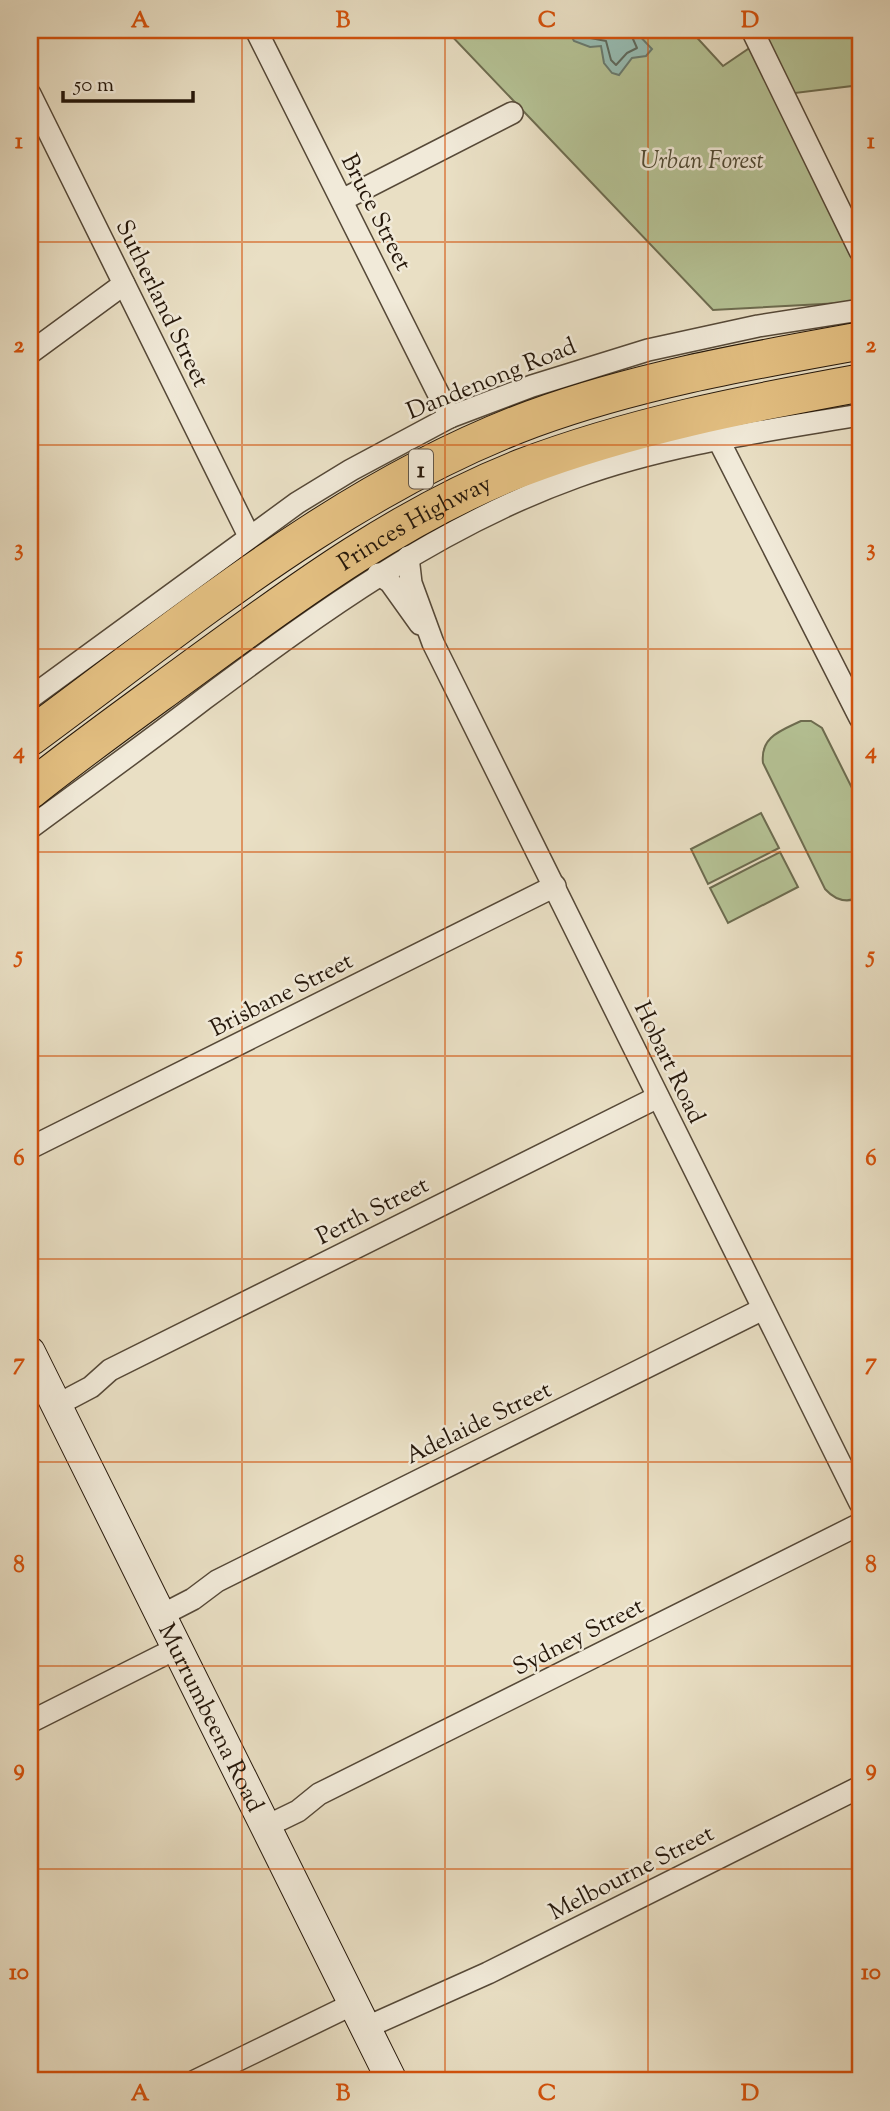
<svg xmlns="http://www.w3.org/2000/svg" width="890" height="2111" font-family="'Sorts Mill Goudy',serif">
  <rect width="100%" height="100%" fill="#e9dfc4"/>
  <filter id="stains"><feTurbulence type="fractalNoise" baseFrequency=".00286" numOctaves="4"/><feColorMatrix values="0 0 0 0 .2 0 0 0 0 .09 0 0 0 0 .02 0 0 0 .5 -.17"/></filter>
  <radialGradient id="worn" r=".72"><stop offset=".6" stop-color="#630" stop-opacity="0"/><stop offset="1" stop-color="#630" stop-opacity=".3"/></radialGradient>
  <g fill="#b5c295" stroke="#6d6c50" stroke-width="2">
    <path d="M446 30H690L723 66 751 47 860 263V302L713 310Z"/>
    <path d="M755 30H860V85L787 94Z"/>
    <path d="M801 721H811L822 728 860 804V897C846 904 835 900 825 889L763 763C760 737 780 731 801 721Z"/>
    <path d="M761 813 779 848 708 884 691 849Z"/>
    <path d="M780 852 798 887 728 923 710 888Z"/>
  </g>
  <path fill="#97bdb4" stroke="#697b70" stroke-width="2" d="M568 30H634L652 49 646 56 632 58 619 75 612 73 604 63 601 46 590 47 574 41Z"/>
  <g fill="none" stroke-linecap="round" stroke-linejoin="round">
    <path stroke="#5e6a5f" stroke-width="2" d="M576 30 580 36 606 41 611 60 616 65 627 53 637 48 629 30"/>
    <g stroke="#564938" stroke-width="24">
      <g id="street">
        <path d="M256 30 450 417"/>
        <path d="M752 30 860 251"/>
        <path d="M30 94 249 536"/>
        <path d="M342 200 512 113"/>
        <path d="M30 353 124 284"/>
        <path d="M718 439 860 718"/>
        <path d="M408 557 411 583 433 643 860 1503"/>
        <path d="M378 574 390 582 420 624"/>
        <path d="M30 698 297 503 351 470 450 417 532 386 648 350 758 326 860 310"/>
        <path d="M30 828C88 785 147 743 204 699 321 612 437 527 576 477 667 444 765 431 860 415"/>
        <path d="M30 1148 555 886"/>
        <path d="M55 1406 91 1387 110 1370 658 1097"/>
        <path d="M160 1616 193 1599 217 1581 763 1309"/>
        <path d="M30 1722 177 1648"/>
        <path d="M265 1827 298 1811 319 1794 860 1524"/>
        <path d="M365 2028 488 1973 860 1787"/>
        <path d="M195 2081 353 2004"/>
      </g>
    </g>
    <g stroke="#25170a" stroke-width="32">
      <g id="secondary">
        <path id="s1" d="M30 1352 392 2081"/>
      </g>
    </g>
    <g stroke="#25170a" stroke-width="39">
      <g id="highway">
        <path d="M30 737C189 620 344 489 532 419 639 380 749 361 860 341"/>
        <path id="s2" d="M30 790C85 746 143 705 200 663 301 589 404 514 521 468 631 426 745 404 860 383"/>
      </g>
    </g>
    <use href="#street" stroke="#f1ead9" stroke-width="21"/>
    <use href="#secondary" stroke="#f1ead9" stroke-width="30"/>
    <use href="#highway" stroke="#e4c082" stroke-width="37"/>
  </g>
  <path fill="none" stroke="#d4520c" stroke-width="2" stroke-opacity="0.55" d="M242 30V2081M445 30V2081M648 30V2081M30 242H860M30 445H860M30 649H860M30 852H860M30 1056H860M30 1259H860M30 1462H860M30 1666H860M30 1869H860"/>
  <g text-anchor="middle" stroke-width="5" stroke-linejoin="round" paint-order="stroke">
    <rect fill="#f1ead9" stroke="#625648" stroke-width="2" x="409" y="449.5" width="24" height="39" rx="5"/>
    <g font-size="23" font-weight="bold" fill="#25170a">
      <text x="421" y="477">1</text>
    </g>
    <g font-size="24" font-style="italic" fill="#504a34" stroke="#f1ead9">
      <text x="702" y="168">Urban Forest</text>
    </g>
    <g font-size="24" fill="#25170a" stroke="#f1ead9">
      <text transform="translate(377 212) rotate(63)" y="8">Bruce Street</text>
      <text transform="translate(163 303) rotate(64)" y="8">Sutherland Street</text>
      <text transform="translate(491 378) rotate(-22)" y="8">Dandenong Road</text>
      <text dy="8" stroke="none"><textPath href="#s2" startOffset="469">Princes Highway</textPath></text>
      <text transform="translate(281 994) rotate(-27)" y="8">Brisbane Street</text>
      <text transform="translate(670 1062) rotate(64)" y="8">Hobart Road</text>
      <text transform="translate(372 1210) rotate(-27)" y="8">Perth Street</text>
      <text transform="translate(478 1422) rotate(-26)" y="8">Adelaide Street</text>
      <text transform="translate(578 1636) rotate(-27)" y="8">Sydney Street</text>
      <text dy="8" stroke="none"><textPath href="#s1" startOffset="408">Murrumbeena Road</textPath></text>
      <text transform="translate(631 1872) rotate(-27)" y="8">Melbourne Street</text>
    </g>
  </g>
  <rect width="890" height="2111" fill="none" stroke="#e9dfc4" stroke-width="77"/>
  <path d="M63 91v10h130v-10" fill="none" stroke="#25170a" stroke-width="3.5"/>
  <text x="74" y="91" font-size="21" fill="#25170a" stroke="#f1ead9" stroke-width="5" paint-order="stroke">50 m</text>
  <rect x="38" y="38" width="814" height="2034" fill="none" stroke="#d4520c" stroke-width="2.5"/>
  <g font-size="23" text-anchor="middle" font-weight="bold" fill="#d4520c">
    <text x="140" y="27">A</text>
    <text x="343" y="27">B</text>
    <text x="547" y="27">C</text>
    <text x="750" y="27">D</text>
    <text x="19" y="148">1</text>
    <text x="871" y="148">1</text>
    <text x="19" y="352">2</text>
    <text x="871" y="352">2</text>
    <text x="19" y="555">3</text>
    <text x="871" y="555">3</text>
    <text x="19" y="758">4</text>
    <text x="871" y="758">4</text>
    <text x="19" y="962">5</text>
    <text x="871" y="962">5</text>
    <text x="19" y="1165">6</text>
    <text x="871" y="1165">6</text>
    <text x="19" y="1369">7</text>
    <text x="871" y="1369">7</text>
    <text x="19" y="1572">8</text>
    <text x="871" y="1572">8</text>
    <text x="19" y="1775">9</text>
    <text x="871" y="1775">9</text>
    <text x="19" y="1979">10</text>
    <text x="871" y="1979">10</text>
    <text x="140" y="2100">A</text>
    <text x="343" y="2100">B</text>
    <text x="547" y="2100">C</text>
    <text x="750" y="2100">D</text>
  </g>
  <rect width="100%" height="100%" filter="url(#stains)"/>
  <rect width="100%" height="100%" fill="url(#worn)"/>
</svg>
